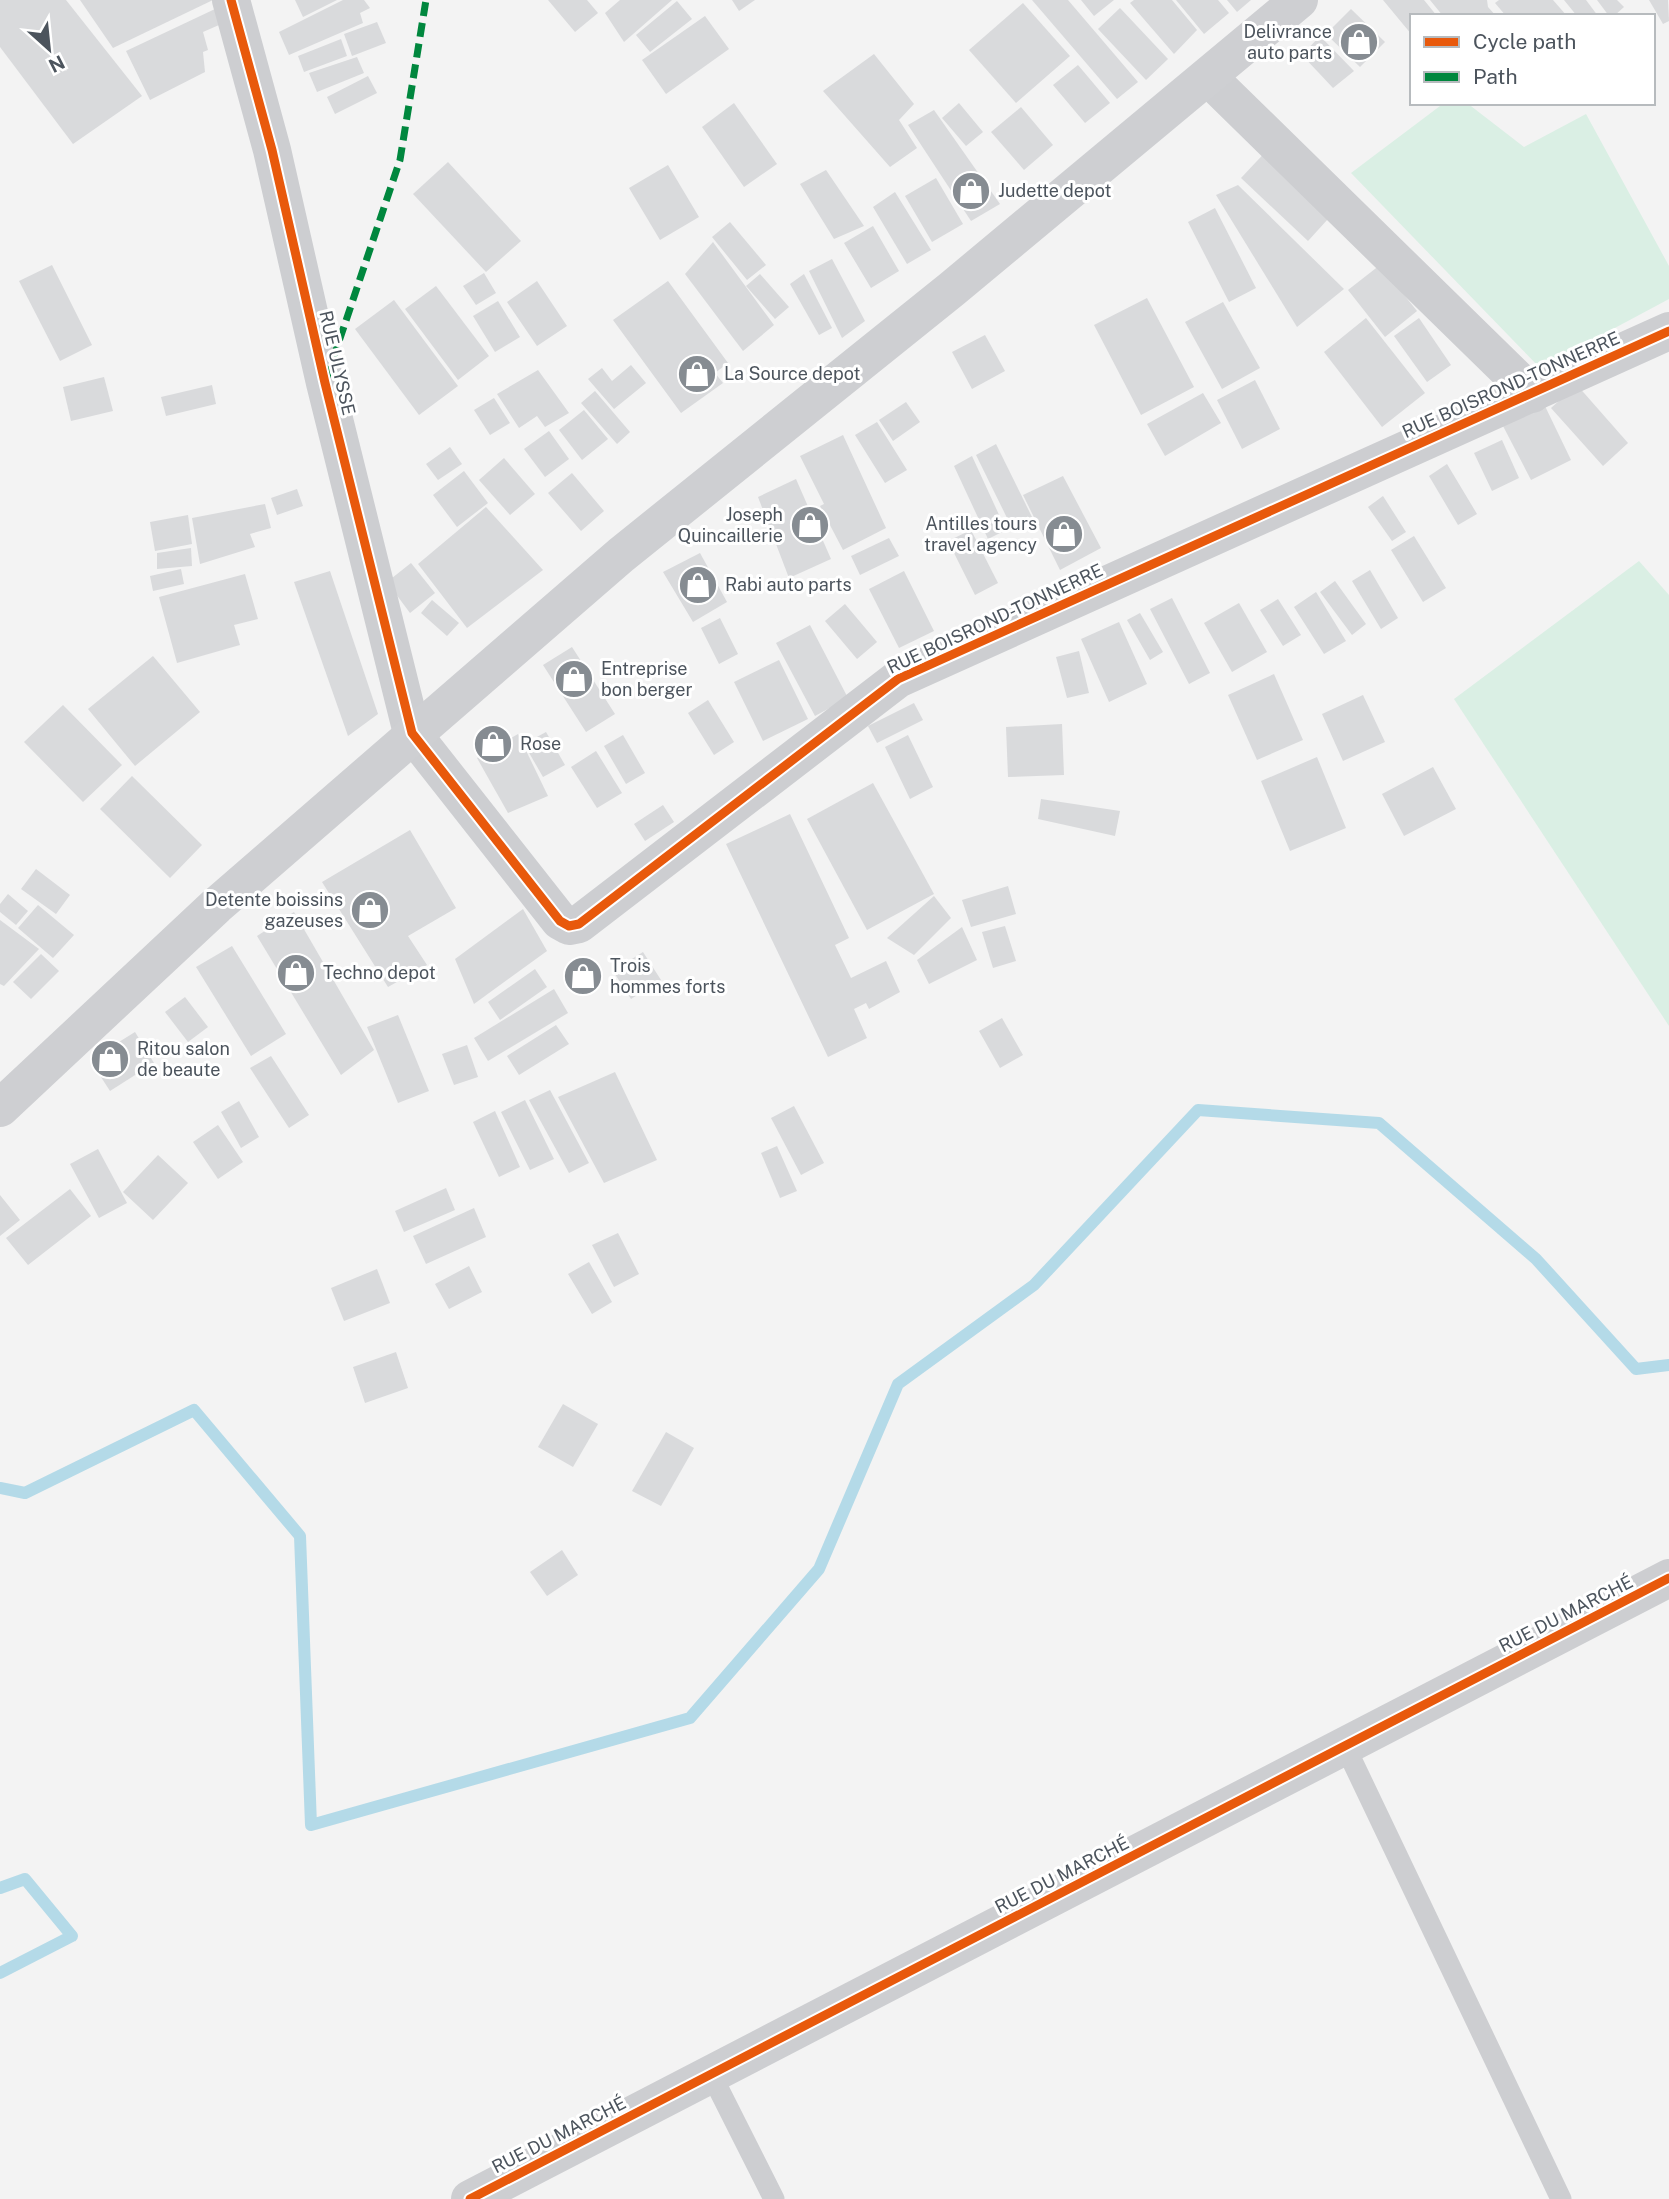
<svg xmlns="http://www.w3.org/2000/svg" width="1669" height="2199" font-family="'Public Sans',sans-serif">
  <rect width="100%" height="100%" fill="#f3f3f3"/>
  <g fill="#daefe4">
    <path d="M1444 103H1467L1524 147 1586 114 1669 266V299L1540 368 1351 173Z"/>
    <path d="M1639 561 1669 595V1026L1454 699Z"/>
  </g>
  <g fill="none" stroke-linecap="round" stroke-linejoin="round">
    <g stroke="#b4dae8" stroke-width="12">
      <path d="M0 1488 25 1493 194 1410 300 1536 311 1825 690 1718 819 1569 898 1384 1034 1285 1198 1110 1379 1123 1536 1259 1636 1369 1669 1365"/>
      <path d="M0 1888 25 1879 72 1936 0 1973"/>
    </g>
  </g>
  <g fill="#d9dadc">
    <path d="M0 0H66L142 96 73 144 0 47Z"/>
    <path d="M80 0H213L113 48Z"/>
    <path d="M295 0H337L303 17Z"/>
    <path d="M343 0H364L370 8 360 13 363 23 289 55 279 32Z"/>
    <path d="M548 0H587L598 13 575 32Z"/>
    <path d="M620 0H672L624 42 605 13Z"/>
    <path d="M732 0H755L739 11Z"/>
    <path d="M1032 0H1068L1138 82 1117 99Z"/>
    <path d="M1081 0H1114L1094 16Z"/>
    <path d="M1134 0H1172L1197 30 1174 54 1130 3Z"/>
    <path d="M1176 0H1218L1229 13 1204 34Z"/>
    <path d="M1227 0H1251L1237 12Z"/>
    <path d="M1383 0H1424L1437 16H1412V35Z"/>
    <path d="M1430 0H1487L1488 7 1496 16H1443Z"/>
    <path d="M1499 0H1553L1567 16H1506L1495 3Z"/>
    <path d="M1564 0H1586L1598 16H1577Z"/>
    <path d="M1597 0H1617L1624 7 1614 16H1609Z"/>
    <path d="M1649 0H1668L1669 21 1663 24Z"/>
    <path d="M677 1 692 19 650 52 636 35Z"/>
    <path d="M1023 3 1070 56 1016 103 969 50Z"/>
    <path d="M1120 8 1168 59 1146 80 1098 29Z"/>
    <path d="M215 9 219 25 203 32 208 50 203 52 205 72 150 100 126 51Z"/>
    <path d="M1351 9 1385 42 1360 67 1326 34Z"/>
    <path d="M705 16 729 49 666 94 642 60Z"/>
    <path d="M377 22 386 43 352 56 344 34Z"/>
    <path d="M1320 36 1354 71 1333 88 1302 55Z"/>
    <path d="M341 39 347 56 304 72 298 56Z"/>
    <path d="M874 54 914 104 899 120 917 148 890 167 823 91Z"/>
    <path d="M357 57 364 73 317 92 309 73Z"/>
    <path d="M1078 65 1110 103 1085 123 1053 85Z"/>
    <path d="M368 76 377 93 335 114 327 97Z"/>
    <path d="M734 103 777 164 744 187 702 127Z"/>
    <path d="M959 103 983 132 966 146 942 118Z"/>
    <path d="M1021 107 1053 145 1024 170 991 132Z"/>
    <path d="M934 110 1000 204 971 221 908 125Z"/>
    <path d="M1272 145 1338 208 1308 241 1241 178Z"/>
    <path d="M448 162 521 241 486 272 413 194Z"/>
    <path d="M668 165 699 217 660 240 629 188Z"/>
    <path d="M826 170 864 226 834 239 800 184Z"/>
    <path d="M936 178 963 224 932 242 905 196Z"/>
    <path d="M1238 185 1344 289 1297 327 1216 195Z"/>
    <path d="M895 192 931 250 907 264 873 207Z"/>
    <path d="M1215 208 1256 288 1229 302 1188 222Z"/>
    <path d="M730 222 766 265 747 280 712 237Z"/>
    <path d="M873 226 899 271 871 288 844 243Z"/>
    <path d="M713 242 774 325 743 351 685 274Z"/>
    <path d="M832 259 865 321 842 338 809 271Z"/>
    <path d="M52 265 92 345 60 361 19 281Z"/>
    <path d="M1380 265 1417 311 1385 337 1348 290Z"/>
    <path d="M484 273 496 293 476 305 463 286Z"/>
    <path d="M760 274 789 307 775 319 746 286Z"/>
    <path d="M804 274 832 328 819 335 790 284Z"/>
    <path d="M537 281 567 326 537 346 507 302Z"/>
    <path d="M668 281 728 363 715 373 723 383 681 413 613 320Z"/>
    <path d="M436 286 489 356 458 380 405 309Z"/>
    <path d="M1147 298 1194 387 1141 415 1094 325Z"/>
    <path d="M394 300 458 386 419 415 355 329Z"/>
    <path d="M498 301 520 337 495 352 473 316Z"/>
    <path d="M1223 302 1260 368 1222 389 1185 322Z"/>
    <path d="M1366 318 1425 393 1382 427 1324 352Z"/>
    <path d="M1419 318 1451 365 1427 382 1394 336Z"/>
    <path d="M985 335 1005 371 972 389 952 352Z"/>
    <path d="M631 365 646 383 614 409 588 379 602 368 612 381Z"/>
    <path d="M538 370 569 413 545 427 537 416 519 428 497 394Z"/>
    <path d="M104 377 113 411 71 421 63 387Z"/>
    <path d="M1255 380 1280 429 1242 449 1217 400Z"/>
    <path d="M212 385 216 404 166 416 161 397Z"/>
    <path d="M1577 385 1628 443 1603 466 1551 408Z"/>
    <path d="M595 391 630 432 617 444 581 403Z"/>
    <path d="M1203 393 1221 423 1165 456 1147 424Z"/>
    <path d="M494 398 510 423 490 435 474 410Z"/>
    <path d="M906 402 920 422 893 441 879 420Z"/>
    <path d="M1544 404 1571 460 1531 480 1503 426Z"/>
    <path d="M584 410 608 439 582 460 559 430Z"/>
    <path d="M877 422 907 470 885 483 855 435Z"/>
    <path d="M549 431 569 459 545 477 524 449Z"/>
    <path d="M843 435 886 528 843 550 820 506 824 504 800 456Z"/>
    <path d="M1502 440 1519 478 1492 491 1474 453Z"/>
    <path d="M996 444 1032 517 1011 526 976 455Z"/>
    <path d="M450 447 462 464 438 480 426 464Z"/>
    <path d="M972 456 1006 530 988 539 954 466Z"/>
    <path d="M504 458 535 494 510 515 479 480Z"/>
    <path d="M1447 464 1477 514 1458 525 1429 476Z"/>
    <path d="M464 471 488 503 457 527 433 495Z"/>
    <path d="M572 473 604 511 581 531 548 493Z"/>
    <path d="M1063 476 1101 548 1060 570 1023 495Z"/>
    <path d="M796 479 831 559 789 578 758 497Z"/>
    <path d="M297 489 303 506 277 515 271 498Z"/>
    <path d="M1383 496 1406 532 1392 541 1368 507Z"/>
    <path d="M265 504 271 528 250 534 255 547 200 564 192 518Z"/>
    <path d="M486 507 543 570 467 628 418 564Z"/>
    <path d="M188 515 192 544 155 551 150 522Z"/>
    <path d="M971 530 998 583 975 595 948 541Z"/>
    <path d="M1414 536 1446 588 1423 602 1391 550Z"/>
    <path d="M889 538 899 556 860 575 851 556Z"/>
    <path d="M191 548 192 566 157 569V553Z"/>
    <path d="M700 553 727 602 693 622 663 572Z"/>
    <path d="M411 563 435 593 410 613 387 582Z"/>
    <path d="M181 569 184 584 153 591 150 576Z"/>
    <path d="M1370 570 1398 618 1381 629 1352 581Z"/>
    <path d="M330 571 378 714 348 736 294 582Z"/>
    <path d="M904 571 934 631 899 648 869 589Z"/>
    <path d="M245 574 258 619 234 625 240 645 177 663 159 597Z"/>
    <path d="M1335 581 1366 624 1352 635 1320 592Z"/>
    <path d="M1316 592 1346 641 1324 654 1294 607Z"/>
    <path d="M1172 598 1210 673 1189 684 1150 609Z"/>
    <path d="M1278 599 1301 635 1283 646 1260 610Z"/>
    <path d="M432 600 459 623 447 636 421 613Z"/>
    <path d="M1239 603 1267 652 1232 672 1204 623Z"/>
    <path d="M845 604 877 642 857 659 825 621Z"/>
    <path d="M1140 613 1163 652 1150 660 1127 620Z"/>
    <path d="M720 618 738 654 719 664 701 628Z"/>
    <path d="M1119 622 1147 684 1109 702 1081 639Z"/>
    <path d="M810 625 848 698 815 716 776 643Z"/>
    <path d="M572 647 615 714 586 732 543 665Z"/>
    <path d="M1079 651 1089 693 1067 698 1056 657Z"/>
    <path d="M153 656 200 712 135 766 88 709Z"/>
    <path d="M779 660 808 719 763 741 734 682Z"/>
    <path d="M1274 674 1303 740 1257 760 1228 695Z"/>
    <path d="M1363 695 1385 742 1343 761 1322 714Z"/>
    <path d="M708 700 734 742 714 755 688 713Z"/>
    <path d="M914 703 923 720 877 743 868 726Z"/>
    <path d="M63 705 122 765 83 802 24 742Z"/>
    <path d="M1062 724 1064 775 1008 777 1006 727Z"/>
    <path d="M546 732 565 765 543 777 524 744Z"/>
    <path d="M518 734 548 796 508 813 477 758Z"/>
    <path d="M623 735 645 773 626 784 604 746Z"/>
    <path d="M908 735 933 787 910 799 885 747Z"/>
    <path d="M596 751 622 793 597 808 571 767Z"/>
    <path d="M1317 757 1346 828 1290 851 1261 781Z"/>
    <path d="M1433 767 1456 809 1404 836 1382 794Z"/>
    <path d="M132 776 202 845 170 878 100 809Z"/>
    <path d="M873 783 934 894 867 930 807 819Z"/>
    <path d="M1041 799 1120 811 1115 836 1038 819Z"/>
    <path d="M663 805 674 822 645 841 634 824Z"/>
    <path d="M790 814 849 938 835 945 851 978 886 961 900 992 869 1009 866 1003 854 1009 867 1038 828 1057 726 844Z"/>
    <path d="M410 830 456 908 408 936 427 965 388 987 322 882Z"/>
    <path d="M36 869 70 895 56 914 21 889Z"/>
    <path d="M1008 886 1016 914 971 927 962 900Z"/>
    <path d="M8 894 28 911 16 925 0 912V904Z"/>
    <path d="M934 896 951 918 914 955 887 938Z"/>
    <path d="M38 905 74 935 53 958 18 928Z"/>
    <path d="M523 909 547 951 474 1004 455 959Z"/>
    <path d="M294 912 374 1050 341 1075 257 936Z"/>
    <path d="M0 920 39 949 4 986 0 984Z"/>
    <path d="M1005 926 1016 961 993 968 982 932Z"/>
    <path d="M962 927 977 960 929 984 917 960Z"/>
    <path d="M232 946 286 1034 251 1056 196 967Z"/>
    <path d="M643 952 661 980 631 999 613 971Z"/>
    <path d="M41 954 59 971 31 999 13 982Z"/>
    <path d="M591 964 600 983 580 993 569 975Z"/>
    <path d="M535 969 547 987 500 1020 488 1002Z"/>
    <path d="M554 989 568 1013 488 1061 474 1038Z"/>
    <path d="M185 997 208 1027 188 1042 165 1012Z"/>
    <path d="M398 1015 429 1091 398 1103 367 1027Z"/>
    <path d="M1002 1018 1023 1055 1000 1068 979 1031Z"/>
    <path d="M556 1025 569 1044 519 1075 507 1056Z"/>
    <path d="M135 1032 154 1063 110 1091 90 1060Z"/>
    <path d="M467 1045 478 1077 454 1085 442 1054Z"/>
    <path d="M271 1056 309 1115 289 1128 250 1068Z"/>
    <path d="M615 1072 657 1160 604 1183 558 1097Z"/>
    <path d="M550 1090 589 1163 569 1173 529 1100Z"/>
    <path d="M525 1100 554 1159 530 1170 501 1112Z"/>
    <path d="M239 1101 259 1137 241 1148 221 1112Z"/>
    <path d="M794 1106 824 1163 801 1175 771 1118Z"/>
    <path d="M495 1111 520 1167 499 1177 473 1122Z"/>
    <path d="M218 1125 243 1162 218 1179 193 1142Z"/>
    <path d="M777 1146 797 1191 780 1198 761 1153Z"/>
    <path d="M98 1149 127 1203 99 1218 70 1164Z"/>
    <path d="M158 1155 188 1183 153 1220 123 1192Z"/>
    <path d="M446 1188 455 1210 404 1232 395 1211Z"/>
    <path d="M70 1189 91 1216 28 1265 6 1238Z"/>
    <path d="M0 1195 20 1220 0 1236Z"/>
    <path d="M474 1208 486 1237 426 1264 413 1236Z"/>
    <path d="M618 1233 639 1274 614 1287 592 1245Z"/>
    <path d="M589 1262 612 1302 592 1314 568 1274Z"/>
    <path d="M469 1266 482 1292 449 1309 435 1284Z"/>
    <path d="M377 1269 390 1303 344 1321 331 1288Z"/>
    <path d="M396 1352 408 1388 365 1403 353 1367Z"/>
    <path d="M563 1404 598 1424 573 1467 538 1447Z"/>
    <path d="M666 1432 694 1448 661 1506 632 1491Z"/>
    <path d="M562 1550 578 1575 547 1596 530 1572Z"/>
  </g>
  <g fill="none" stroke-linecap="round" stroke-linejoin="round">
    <g stroke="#cdced1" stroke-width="21">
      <path d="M1345 1746 1561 2199"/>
      <path d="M711 2074 774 2199"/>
    </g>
    <g stroke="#cdced1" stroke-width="38">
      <path d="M231 0 272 150 325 383 412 733 560 921 569 926 579 924 898 679 1669 331"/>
      <path d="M1208 77 1532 394"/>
      <path d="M470 2199 1669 1578"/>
    </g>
    <path stroke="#cecfd2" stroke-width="38" d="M0 1108 216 906 621 555 952 289 1299 0"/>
    <path stroke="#00873e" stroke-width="7" stroke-dasharray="14 7" stroke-linecap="butt" d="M326 380 400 160 426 0"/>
    <g stroke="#fff" stroke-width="13">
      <g id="cycleway">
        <path d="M231 0 272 150 325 383 412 733 560 921 569 926 579 924 898 679 1669 331"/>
        <path d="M470 2199 1669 1578"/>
      </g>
    </g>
    <use href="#cycleway" stroke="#e8590c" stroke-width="9"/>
  </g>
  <defs>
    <g id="shop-disc" transform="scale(2.0125)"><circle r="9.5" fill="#868c92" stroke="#fff"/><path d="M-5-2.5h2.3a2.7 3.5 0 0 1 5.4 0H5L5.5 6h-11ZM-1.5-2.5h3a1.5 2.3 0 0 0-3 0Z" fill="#fff"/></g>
  </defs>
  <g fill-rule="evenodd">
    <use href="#shop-disc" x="1359" y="42"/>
    <use href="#shop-disc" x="971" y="191"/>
    <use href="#shop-disc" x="697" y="374"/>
    <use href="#shop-disc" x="810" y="525"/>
    <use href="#shop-disc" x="1064" y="534"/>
    <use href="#shop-disc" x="698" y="585"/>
    <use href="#shop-disc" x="574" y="679"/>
    <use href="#shop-disc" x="493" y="744"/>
    <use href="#shop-disc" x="370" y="910"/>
    <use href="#shop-disc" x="296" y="973"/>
    <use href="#shop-disc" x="583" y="976"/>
    <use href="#shop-disc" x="110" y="1059"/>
  </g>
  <g text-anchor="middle" stroke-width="6" stroke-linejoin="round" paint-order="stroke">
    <g font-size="18" fill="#4c545d" stroke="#fff" text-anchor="start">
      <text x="1332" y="38" text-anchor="end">Delivrance<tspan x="1332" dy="21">auto parts</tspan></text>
      <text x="998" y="197">Judette depot</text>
      <text x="724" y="380">La Source depot</text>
      <text x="783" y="521" text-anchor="end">Joseph<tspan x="783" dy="21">Quincaillerie</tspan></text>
      <text x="1037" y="530" text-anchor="end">Antilles tours<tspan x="1037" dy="21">travel agency</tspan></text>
      <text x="725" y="591">Rabi auto parts</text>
      <text x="601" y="675">Entreprise<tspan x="601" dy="21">bon berger</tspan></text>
      <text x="520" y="750">Rose</text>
      <text x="343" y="906" text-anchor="end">Detente boissins<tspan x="343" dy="21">gazeuses</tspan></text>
      <text x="610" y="972">Trois<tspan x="610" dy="21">hommes forts</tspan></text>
      <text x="323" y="979">Techno depot</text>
      <text x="137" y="1055">Ritou salon<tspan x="137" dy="21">de beaute</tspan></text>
    </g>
    <g font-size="18" fill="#4c545d" stroke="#fff">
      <text transform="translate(337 363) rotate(77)" y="6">RUE ULYSSE</text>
      <text transform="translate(1511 385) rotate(-24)" y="6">RUE BOISROND-TONNERRE</text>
      <text transform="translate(995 619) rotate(-25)" y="6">RUE BOISROND-TONNERRE</text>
      <text transform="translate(1566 1614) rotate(-27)" y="6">RUE DU MARCHÉ</text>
      <text transform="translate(1062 1875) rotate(-27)" y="6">RUE DU MARCHÉ</text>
      <text transform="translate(559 2135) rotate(-27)" y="6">RUE DU MARCHÉ</text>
    </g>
  </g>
  <rect x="1410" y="14" width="245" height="91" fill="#ffffff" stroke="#b7bbbe" stroke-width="2"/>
  <rect x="1424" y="37" width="35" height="10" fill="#e8590c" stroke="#b7bbbe" stroke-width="2"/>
  <text x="1473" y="49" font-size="21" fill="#4c545d">Cycle path</text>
  <rect x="1424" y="72" width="35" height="10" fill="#00873e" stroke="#b7bbbe" stroke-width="2"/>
  <text x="1473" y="84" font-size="21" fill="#4c545d">Path</text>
  <g transform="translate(49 49) rotate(153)" stroke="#ffffff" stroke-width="5" paint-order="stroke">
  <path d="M0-5L12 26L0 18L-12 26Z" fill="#4c545d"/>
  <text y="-10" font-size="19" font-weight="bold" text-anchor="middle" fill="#4c545d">N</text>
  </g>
</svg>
